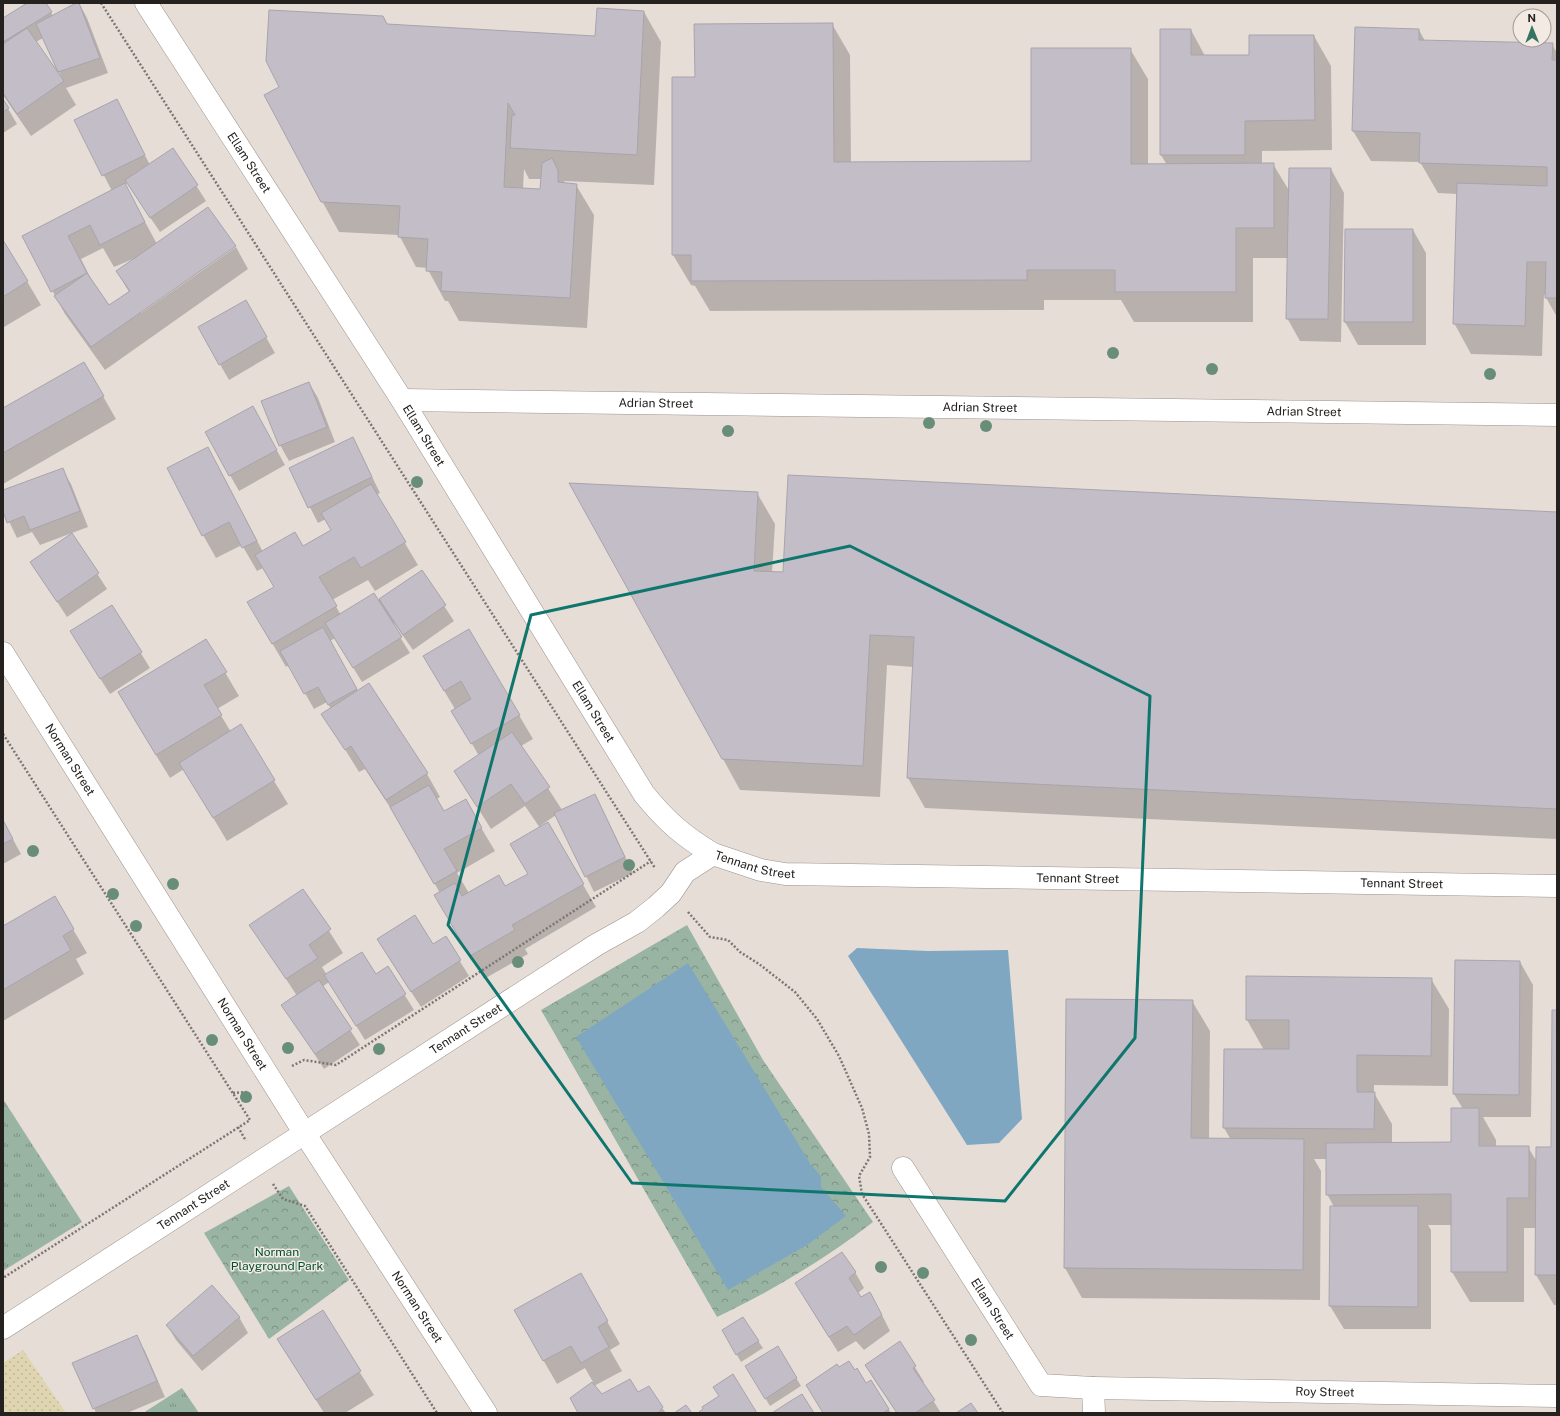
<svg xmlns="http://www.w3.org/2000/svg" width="1560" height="1416" font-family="'Public Sans',sans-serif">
  <defs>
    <pattern id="grass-tufts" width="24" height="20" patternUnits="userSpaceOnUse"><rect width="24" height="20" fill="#99b4a3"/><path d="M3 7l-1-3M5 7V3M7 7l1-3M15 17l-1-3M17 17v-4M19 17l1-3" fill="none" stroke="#7d9284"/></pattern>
    <pattern id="sand-dots" width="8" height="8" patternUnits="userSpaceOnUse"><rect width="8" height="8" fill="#dfd5b0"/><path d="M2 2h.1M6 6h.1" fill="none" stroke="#bfb797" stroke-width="1.8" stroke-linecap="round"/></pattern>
    <pattern id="park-crowns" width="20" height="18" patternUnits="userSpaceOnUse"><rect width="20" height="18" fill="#99b4a3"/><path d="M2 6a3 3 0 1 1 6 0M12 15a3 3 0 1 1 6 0" fill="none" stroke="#7d9284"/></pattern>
  </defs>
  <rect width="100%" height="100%" fill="#e6ddd7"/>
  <g fill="url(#grass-tufts)">
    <path d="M3 1099 82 1222 3 1271Z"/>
    <path d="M182 1388 199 1413H143Z"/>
  </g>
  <path fill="url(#sand-dots)" d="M23 1350 66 1413H3V1363Z"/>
  <g fill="url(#park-crowns)">
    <path d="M687 925 763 1060 873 1222C825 1259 772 1291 717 1317L541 1010Z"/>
    <path d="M289 1186 349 1280 269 1339 204 1233Z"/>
  </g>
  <g fill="#80a7c1">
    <path d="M857 948 928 951 1008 950 1022 1119 999 1143 967 1145 848 956Z"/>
    <path d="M688 963 811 1165 821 1176V1187L846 1216 807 1245 728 1290 576 1037Z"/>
  </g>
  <g fill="#0003" fill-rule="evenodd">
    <path d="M29 3H45L53 16 79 3 87 18 108 73 66 88 76 105 31 136 3 95V19ZM43 38 61 76 36 42Z"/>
    <path d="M644 12 661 42 654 185 564 181 566 184 576 185 594 215 587 328 459 321 448 301H445L427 268 416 267 399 235 339 232 322 201 387 25 596 37ZM524 169 529 179H542L541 190 523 189Z"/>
    <path d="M832 24 850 55 851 163 1032 162 1130 49 1148 79V165H1167L1161 155 1191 30 1205 56H1250L1314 36 1331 66 1332 150 1262 151V164H1273L1290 192 1331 169 1344 193 1341 342 1300 341 1287 318 1288 258H1253V322H1134L1121 300H1044V310L710 311 695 286 691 285 673 255V78H696Z"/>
    <path d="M1419 30 1425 41 1552 44 1557 53V317L1544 294 1542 356 1471 354 1454 323 1457 194 1438 193 1420 162 1371 161 1353 131Z"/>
    <path d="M3 100 17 124 3 133Z"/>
    <path d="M116 100 150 165 173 149 206 201 160 232 127 183 125 185 157 244 141 313 236 247 248 269 105 370 65 314 23 236 112 191 75 120ZM103 248 114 267 140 256 117 272 129 292 109 306 93 283 81 259Z"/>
    <path d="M1413 230 1426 253V345H1358L1345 322Z"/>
    <path d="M3 241 41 305 4 327H3Z"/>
    <path d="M246 302 275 353 229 380 199 328Z"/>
    <path d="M84 363 116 419 3 484V410Z"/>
    <path d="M309 383 318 398 335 442 289 461 280 445Z"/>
    <path d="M261 422 285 465 239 491 206 433Z"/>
    <path d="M361 454 380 493 376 495 418 565 375 591 368 580 332 600 341 615 378 600 421 571 454 621 413 650 394 623 392 624 410 653 362 682 335 638 330 641 358 691 369 684 427 774 440 797 437 799 444 812 465 801 495 851 457 873 469 893 505 888 529 874 540 828 525 806 491 829 455 772 479 756 453 711 455 709 437 679 469 630 533 739 521 746 562 810 603 811 633 873 594 892 556 815 540 826 541 827 547 823 596 907 525 949 528 954 484 979 436 895 440 893 397 818 365 769 359 772 323 714 331 709 327 702 314 709 289 665 286 667 249 603 275 587 263 568 257 571 242 545 216 558 203 535 221 472 263 552 303 547 332 530 326 519 318 523 290 468Z"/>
    <path d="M62 469 71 484 88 527 40 545 32 532 17 538 3 509V492Z"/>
    <path d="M757 493 775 524 772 573 1557 513V839L925 808 908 778 913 667 887 665 880 797 740 790 723 759Z"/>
    <path d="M72 534 107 589 67 617 31 562Z"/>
    <path d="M112 606 150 668 110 694 80 647Z"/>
    <path d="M206 640 239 696 217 709 231 732 241 726 288 804 227 841 184 769 170 778 132 716Z"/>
    <path d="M3 821 21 854 3 864Z"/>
    <path d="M303 890 343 953 322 967 327 975 375 976 388 968 414 1010 365 1040 329 982 322 987 360 1045 324 1069 283 1005 297 996 251 925Z"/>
    <path d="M54 897 87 953 76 959 84 974 3 1021V927Z"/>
    <path d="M445 937 469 976 421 1007 387 955 433 945Z"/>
    <path d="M1520 962 1533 985 1531 1117H1483L1496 1140V1147H1528L1537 1162 1552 1148 1557 1011V1305H1554L1536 1275V1228H1524V1302H1470L1452 1272V1225H1428L1431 1230V1329H1344L1330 1306 1334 1207 1327 1194V1159H1314L1321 1171 1320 1300 1082 1298 1065 1268 1192 1001 1210 1031 1209 1140H1231L1224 1128 1264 1050 1247 1020 1431 979 1449 1009 1448 1086 1374 1085V1093L1392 1124V1144L1452 1143 1463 1109 1454 1094Z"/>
    <path d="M855 1272 864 1288 858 1293 861 1298 879 1309 890 1331 864 1350 856 1341 838 1352 805 1299Z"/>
    <path d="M580 1274 620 1344 610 1350 622 1371 594 1386 601 1396 638 1393 662 1408 666 1413H580L571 1398 593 1382 585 1368 557 1384 515 1311Z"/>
    <path d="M322 1312 374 1395 345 1413H324L278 1340Z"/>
    <path d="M239 1317 248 1333 202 1371 176 1340 167 1325Z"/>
    <path d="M723 1330 758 1341 763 1348 741 1362Z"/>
    <path d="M136 1336 145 1351 165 1397 127 1413H96L94 1408Z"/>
    <path d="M900 1343 924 1382 922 1383 941 1413H897L875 1381 866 1365Z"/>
    <path d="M778 1347 801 1386 770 1406 746 1366Z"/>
    <path d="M839 1368 855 1372 866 1384 871 1381 891 1413H824Z"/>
  </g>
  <g fill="#c2bdc6" stroke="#a8a4ac">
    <path d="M27 3H46L52 12 3 42V18Z"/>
    <path d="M76 3H79L100 58 58 72 36 24Z"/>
    <path d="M597 8 644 11 637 155 510 148 512 115H515L508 103 504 187 540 189 542 163 552 158 558 170V182L577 184 570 298 441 291 442 272 426 271 428 239 398 237 400 206 321 202 264 95 279 87 266 61 269 10 383 16 387 24 595 36Z"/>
    <path d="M833 23 834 162 1031 161V48H1131V164L1274 163V228H1236V292H1115V270H1027V280L691 281V255H672V77H695L694 24Z"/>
    <path d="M1355 27 1419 29V40L1553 43 1552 60H1557V298H1545L1546 262H1527L1525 326 1453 324 1457 183 1547 186V167L1419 163 1420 133 1352 131Z"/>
    <path d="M27 28 64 81 17 114 3 93V44Z"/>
    <path d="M1160 29H1191V55H1249V35H1314L1315 120 1245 121V155H1160Z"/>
    <path d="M3 99 9 108 3 112Z"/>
    <path d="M117 99 145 155 102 176 74 120Z"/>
    <path d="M173 148 198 185 150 218 125 180Z"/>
    <path d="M1289 168H1331L1328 319H1286Z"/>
    <path d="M125 183 145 222 100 245 90 225 68 236 87 273 51 292 22 236Z"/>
    <path d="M208 207 236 246 91 347 54 296 87 273 109 305 130 291 116 271Z"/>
    <path d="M1345 229H1413V322H1344Z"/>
    <path d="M3 240 28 281 3 297Z"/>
    <path d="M246 300 267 337 219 365 198 327Z"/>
    <path d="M84 362 104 396 3 453V408Z"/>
    <path d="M309 382 327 427 279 446 261 401Z"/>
    <path d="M253 406 277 450 229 476 205 432Z"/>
    <path d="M353 437 372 477 308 508 289 468Z"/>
    <path d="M208 447 257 541 242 548 229 522 202 536 167 468Z"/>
    <path d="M63 468 80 511 30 530 24 516 7 523 3 511V490Z"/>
    <path d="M788 475 1557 512V809L907 778 914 637 870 635 863 766 722 759 569 483 758 492 754 571 783 572Z"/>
    <path d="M371 484 406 542 361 568 354 557 319 577 337 606 272 644 247 602 274 587 255 555 295 532 303 546 331 530 321 513Z"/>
    <path d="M72 533 99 573 57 602 30 562Z"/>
    <path d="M422 570 446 605 403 635 379 599Z"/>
    <path d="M374 593 402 637 353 668 325 623Z"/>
    <path d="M112 605 142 652 100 679 70 631Z"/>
    <path d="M323 627 357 689 328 705 318 687 304 694 280 651Z"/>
    <path d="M469 629 520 715 471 744 451 711 471 699 461 681 444 691 423 656Z"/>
    <path d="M206 639 227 672 204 685 222 715 156 755 118 692Z"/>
    <path d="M369 683 428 773 386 800 351 746 345 750 321 714Z"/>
    <path d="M241 724 275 780 213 818 179 763Z"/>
    <path d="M512 732 550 787 525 804 511 784 477 807 454 771Z"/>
    <path d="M429 785 444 811 466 799 482 828 444 849 457 871 434 884 390 807Z"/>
    <path d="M595 794 625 857 585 877 554 813Z"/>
    <path d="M3 820 13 839 3 844Z"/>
    <path d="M548 822 584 884 512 925 515 930 470 956 434 895 455 883 462 896 499 875 505 886 528 874 510 844Z"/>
    <path d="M303 889 331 929 309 945 318 958 286 979 249 925Z"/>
    <path d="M55 896 74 929 63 936 71 950 3 990V926Z"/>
    <path d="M415 915 433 944 446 936 461 960 411 992 377 939Z"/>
    <path d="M362 952 376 974 388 966 406 994 356 1026 324 975Z"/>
    <path d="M1455 960 1520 961 1519 1095 1453 1094Z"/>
    <path d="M1246 976 1432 978 1431 1056 1357 1055V1092H1375L1374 1129 1223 1128 1224 1049H1289V1020H1246Z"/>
    <path d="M319 980 352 1029 315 1054 281 1005Z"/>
    <path d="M1066 999 1193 1000 1191 1138 1304 1139 1303 1270 1064 1268Z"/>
    <path d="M1552 1010H1557V1275H1535L1536 1147H1551Z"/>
    <path d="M1451 1108H1479V1146H1529V1198H1507V1272H1451V1194L1326 1195V1143L1451 1142Z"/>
    <path d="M1330 1206H1418V1307L1329 1306Z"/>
    <path d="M842 1252 856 1272 849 1278 861 1297 870 1292 882 1315 854 1335 847 1326 829 1337 795 1283Z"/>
    <path d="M581 1273 608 1321 598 1327 609 1347 581 1363 571 1346 543 1361 514 1310Z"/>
    <path d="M212 1285 240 1317 193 1356 166 1325Z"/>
    <path d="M323 1310 361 1371 316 1400 277 1339Z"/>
    <path d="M743 1317 759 1341 736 1355 722 1330Z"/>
    <path d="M137 1335 157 1381 93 1409 72 1363Z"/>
    <path d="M900 1341 916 1366 913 1368 935 1400 915 1413H897L865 1365Z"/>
    <path d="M778 1346 797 1378 765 1399 745 1366Z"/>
    <path d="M849 1361 855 1370 857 1368 866 1383 871 1380 889 1409 883 1413H823L806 1385 837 1364 839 1367Z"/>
    <path d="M733 1374 757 1413H700L699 1412 703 1409 702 1407 719 1396 713 1387Z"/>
    <path d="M630 1379 638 1392 649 1386 663 1407 658 1413H578L570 1398 592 1382 602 1394Z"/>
    <path d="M802 1394 814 1413H772L789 1402Z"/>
    <path d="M971 1403 978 1413H956Z"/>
    <path d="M686 1405 692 1413H674Z"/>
  </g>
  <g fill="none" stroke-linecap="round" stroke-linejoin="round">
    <g stroke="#9b928d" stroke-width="23">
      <g id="minor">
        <path id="s1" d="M146 3 402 400 644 794C666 821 683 836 713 854"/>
        <path id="s2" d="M402 400 1557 415"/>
        <path id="s3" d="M3 653 305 1134 486 1413"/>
        <path id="s4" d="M903 1168 1041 1385 1093 1388 1094 1413"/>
        <path id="s5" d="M3 1328 596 945 637 922 656 907 671 893 685 872 713 854 761 870 785 874 1557 886"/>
        <path id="s6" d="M1093 1388 1557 1396"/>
      </g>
    </g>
    <g stroke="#7b7672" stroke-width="2.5" stroke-dasharray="2 2" stroke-linecap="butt">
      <path d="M101 3 655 868"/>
      <path d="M3 734 250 1120 3 1278"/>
      <path d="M688 912 710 937 728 940 740 952 759 964 795 992 817 1019 839 1056 862 1108 869 1134 870 1157 859 1176 862 1194 1003 1413"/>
      <path d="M292 1066 304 1060 336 1065 651 861"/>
      <path d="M233 1093 248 1092"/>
      <path d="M238 1127 246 1141"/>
      <path d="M273 1184 283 1199 305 1206 437 1413"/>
    </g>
    <use href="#minor" stroke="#fff" stroke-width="22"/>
  </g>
  <g fill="#688e7a">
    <circle cx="1113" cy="353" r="6"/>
    <circle cx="1212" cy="369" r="6"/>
    <circle cx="1490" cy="374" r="6"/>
    <circle cx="929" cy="423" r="6"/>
    <circle cx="986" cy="426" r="6"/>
    <circle cx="728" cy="431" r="6"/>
    <circle cx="417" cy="482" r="6"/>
    <circle cx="33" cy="851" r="6"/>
    <circle cx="629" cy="865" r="6"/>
    <circle cx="173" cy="884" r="6"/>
    <circle cx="113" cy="894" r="6"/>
    <circle cx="136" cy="926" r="6"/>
    <circle cx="518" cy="962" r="6"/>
    <circle cx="212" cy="1040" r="6"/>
    <circle cx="288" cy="1048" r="6"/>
    <circle cx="379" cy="1049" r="6"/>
    <circle cx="246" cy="1097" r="6"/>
    <circle cx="881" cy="1267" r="6"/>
    <circle cx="923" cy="1273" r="6"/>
    <circle cx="971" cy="1340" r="6"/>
  </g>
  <path fill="none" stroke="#0f766e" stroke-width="3" stroke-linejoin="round" d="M850 546 1150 696 1135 1038 1005 1201 632 1183 448 925 531 615Z"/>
  <g text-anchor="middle" stroke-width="3" stroke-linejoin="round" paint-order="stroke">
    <g font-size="12" fill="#24211f" stroke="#f3eae4">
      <text dy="4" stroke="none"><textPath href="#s1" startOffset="190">Ellam Street</textPath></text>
      <text dy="4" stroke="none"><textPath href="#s2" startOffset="254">Adrian Street</textPath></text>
      <text dy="4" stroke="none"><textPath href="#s2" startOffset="578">Adrian Street</textPath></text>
      <text dy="4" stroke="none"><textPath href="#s2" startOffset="902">Adrian Street</textPath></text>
      <text dy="4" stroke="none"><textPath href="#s1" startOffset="514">Ellam Street</textPath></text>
      <text dy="4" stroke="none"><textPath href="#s1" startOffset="838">Ellam Street</textPath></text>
      <text dy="4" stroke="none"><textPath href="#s3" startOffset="126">Norman Street</textPath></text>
      <text dy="4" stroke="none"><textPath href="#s5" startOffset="900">Tennant Street</textPath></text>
      <text dy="4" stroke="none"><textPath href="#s5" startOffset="1224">Tennant Street</textPath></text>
      <text dy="4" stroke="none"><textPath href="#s5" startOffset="1548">Tennant Street</textPath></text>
      <text dy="4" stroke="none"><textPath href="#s5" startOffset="551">Tennant Street</textPath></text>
      <text dy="4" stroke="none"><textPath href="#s3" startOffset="450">Norman Street</textPath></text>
      <text dy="4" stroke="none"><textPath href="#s5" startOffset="227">Tennant Street</textPath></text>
      <text dy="4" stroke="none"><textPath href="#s3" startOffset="774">Norman Street</textPath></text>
      <text dy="4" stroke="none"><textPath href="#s4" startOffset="167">Ellam Street</textPath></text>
      <text dy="4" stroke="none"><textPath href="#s6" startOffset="232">Roy Street</textPath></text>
    </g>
    <g font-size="12" fill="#004d2e" stroke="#f3eae4">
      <text x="277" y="1256">Norman<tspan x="277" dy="14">Playground Park</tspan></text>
    </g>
  </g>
  <rect width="1560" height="1416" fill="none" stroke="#24211f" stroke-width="8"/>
  <g transform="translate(1532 28) rotate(359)"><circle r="19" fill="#f3eae4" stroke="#a09a95"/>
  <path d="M0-3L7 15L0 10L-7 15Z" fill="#357461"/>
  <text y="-6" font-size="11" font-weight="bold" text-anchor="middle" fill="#24211f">N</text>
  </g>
</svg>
